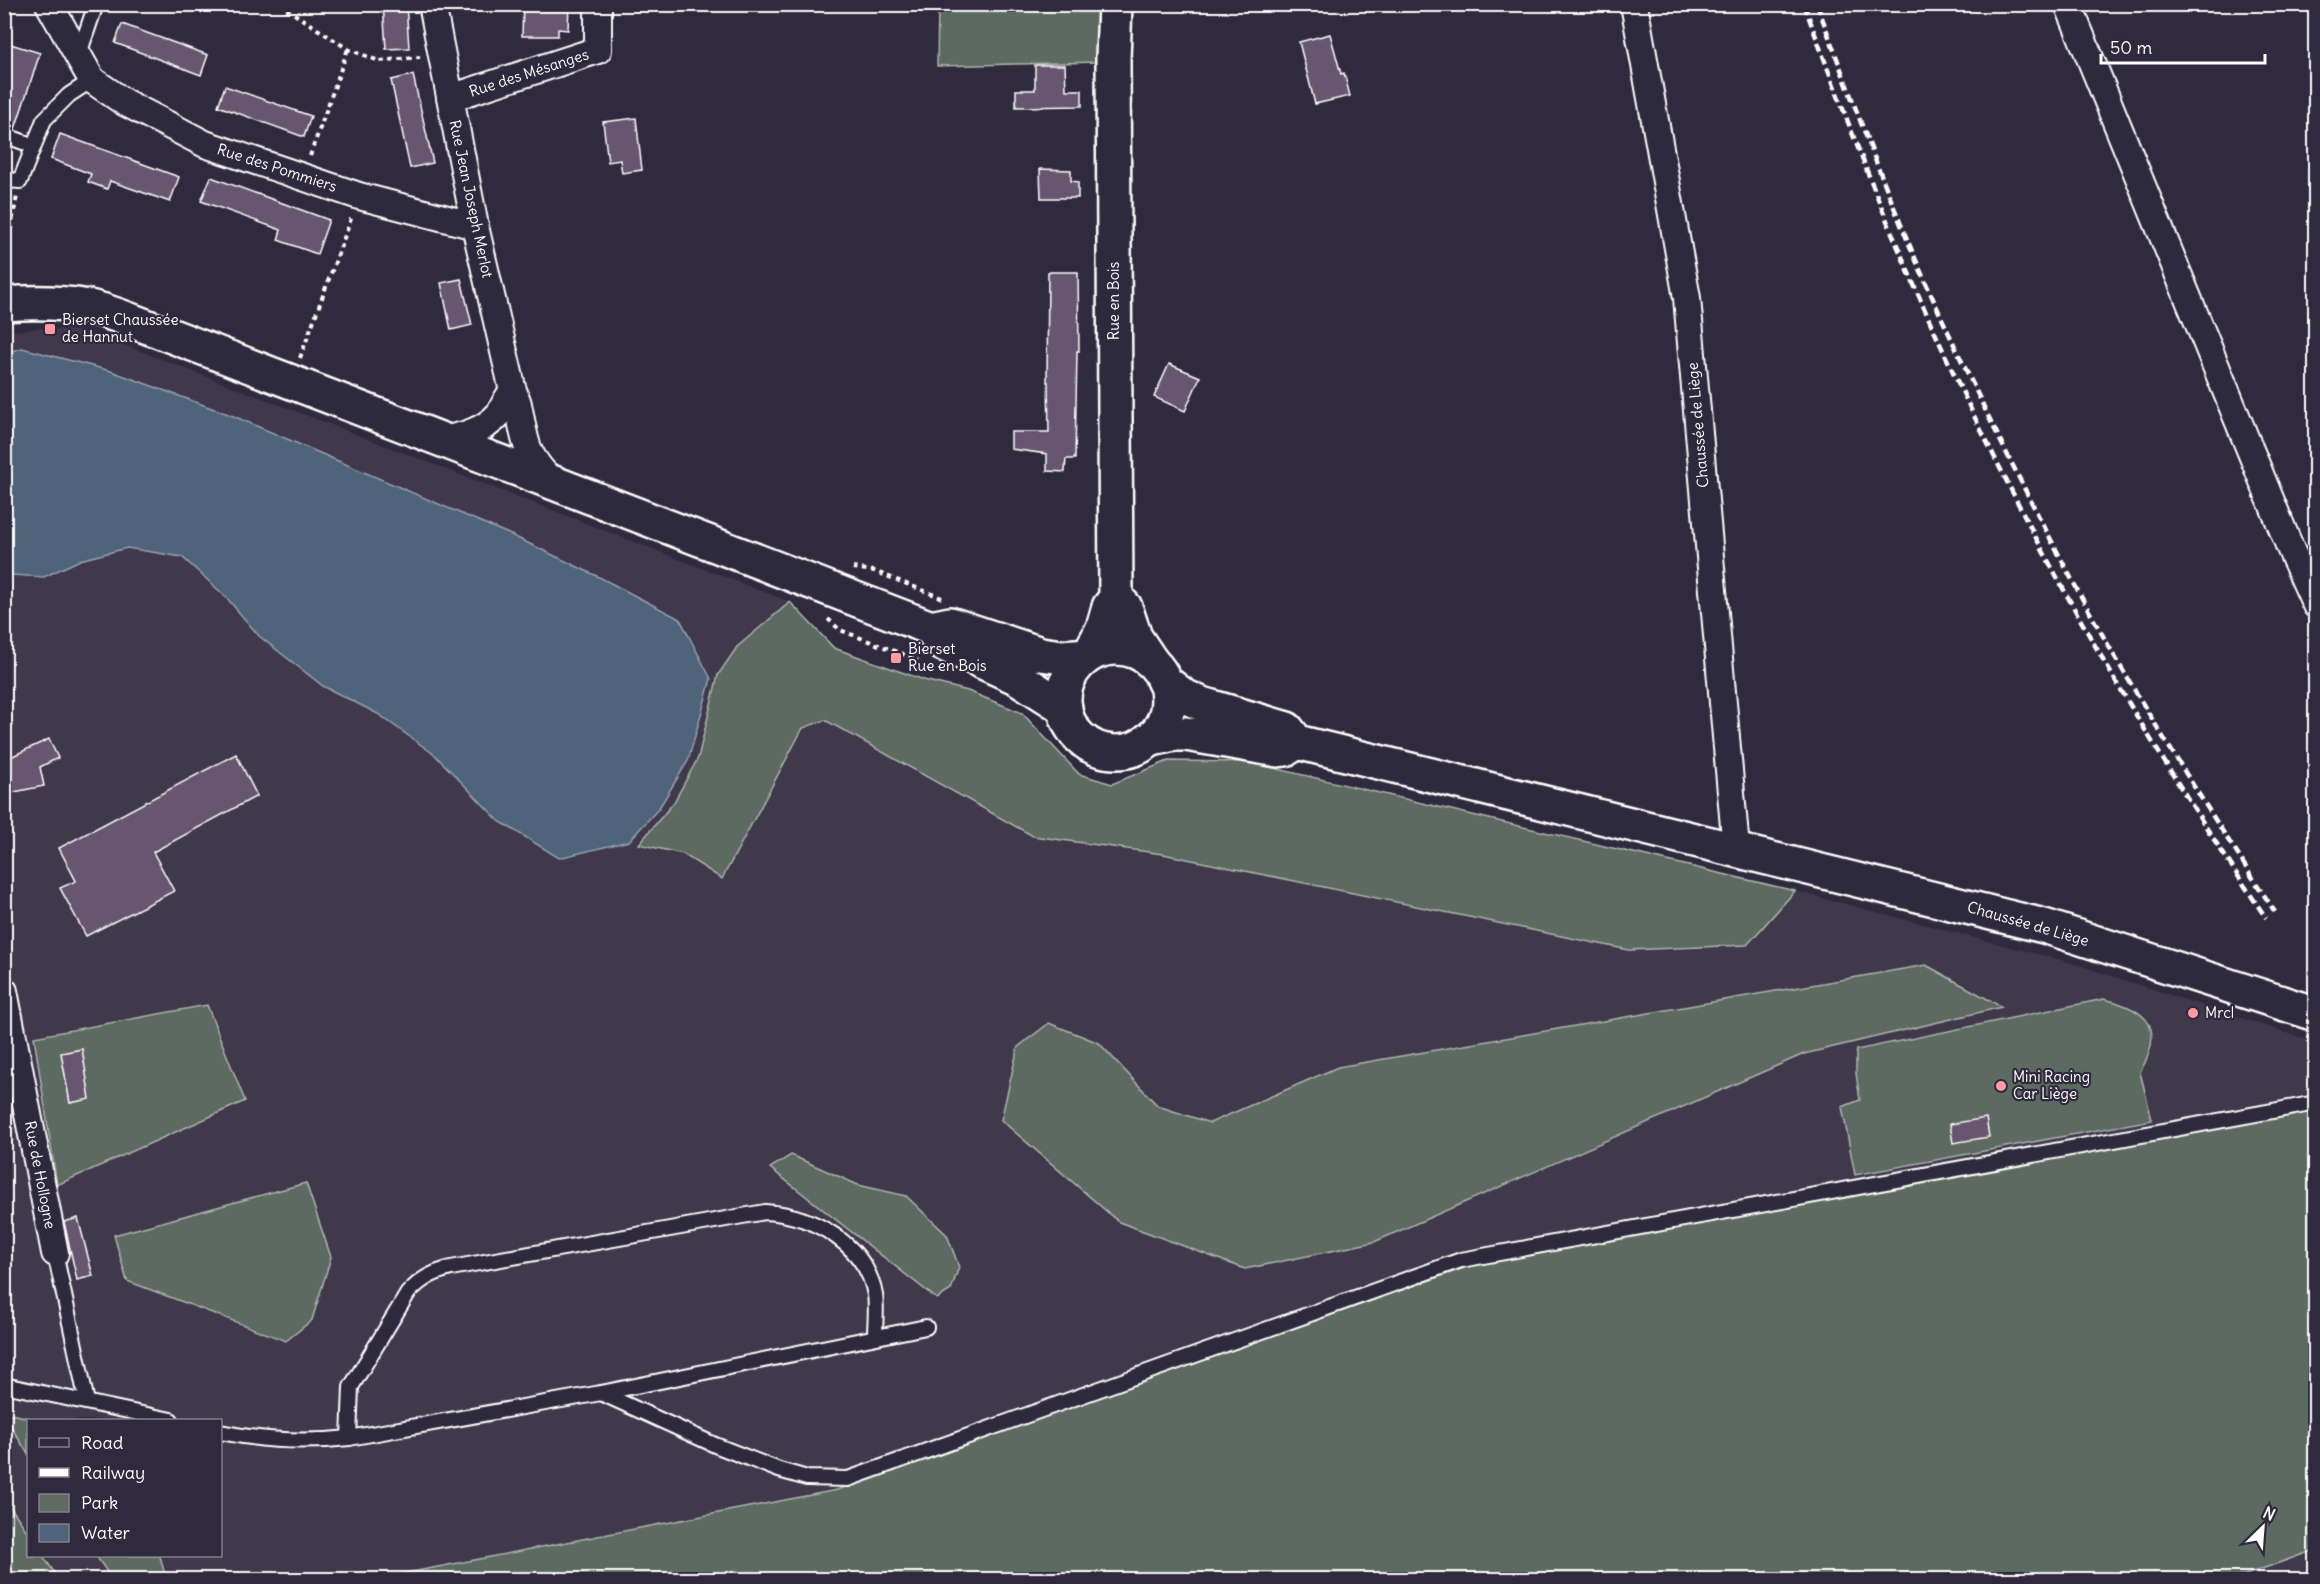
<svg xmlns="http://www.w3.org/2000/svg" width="2320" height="1584" font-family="Delius,sans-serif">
  <rect width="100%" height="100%" fill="#2f2a3d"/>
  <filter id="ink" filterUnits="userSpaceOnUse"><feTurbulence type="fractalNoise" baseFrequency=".0167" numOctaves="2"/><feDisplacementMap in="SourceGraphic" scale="12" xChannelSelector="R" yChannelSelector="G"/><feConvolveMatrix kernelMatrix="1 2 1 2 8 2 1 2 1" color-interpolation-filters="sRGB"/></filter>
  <g filter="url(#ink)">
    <path fill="#40374c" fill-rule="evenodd" d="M42 328 80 331 117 342 790 602 834 648 924 680 968 691 1022 713 1079 774 1112 784 1168 761 1248 762 1795 891 2069 962 2315 1042V1579H5L4 332ZM28 1420H220V1556H28Z"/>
    <g fill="#5d6b62" stroke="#aeb5b0" stroke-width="1.5">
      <path d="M938 5H1100L1099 62 937 66Z"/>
      <path d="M790 602 834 648 924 680 968 691 1022 713 1079 774 1112 784 1168 761 1248 762 1795 891 1747 945 1629 950 1163 854 1033 836 825 720 803 728 722 879 683 854 639 844 674 802 698 758 718 675 737 647Z"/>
      <path d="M1926 965 2002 1007 1804 1054 1374 1242 1245 1269 1119 1222 1001 1120 1018 1047 1049 1023 1099 1043 1158 1106 1210 1123 1338 1067Z"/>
      <path d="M2104 999C2150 1010 2165 1029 2140 1072L2152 1120 1855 1175 1842 1107 1860 1100 1856 1073V1050Z"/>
      <path d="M207 1005 245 1101 57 1185 34 1037Z"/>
      <path d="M2315 1112V1550L2234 1579 370 1580 837 1490 1470 1266 2288 1115Z"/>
      <path d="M791 1155 858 1185 906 1196 947 1235 959 1267 951 1290 937 1299 770 1168Z"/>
      <path d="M306 1183 331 1257 312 1320 286 1341 127 1281 114 1235Z"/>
      <path d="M5 1413 40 1420H28V1454L5 1417Z"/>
      <path d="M4 1497 28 1533V1556H43L59 1579H5Z"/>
      <path d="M96 1556H160L166 1579H112Z"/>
    </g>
    <path fill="#4f647a" stroke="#95a2af" stroke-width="1.5" d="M22 348 111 371 231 415 511 535 601 578 680 619 711 679 688 761 659 808 629 841 559 858 499 821 435 755 378 714 323 686 259 636 225 596 182 557 127 548 80 560 44 577 11 575 4 569 5 353Z"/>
    <g fill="#67566f" stroke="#fff" stroke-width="1.5">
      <path d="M383 4H406L409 48 386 49Z"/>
      <path d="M523 4H569L568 30 558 29V36H522Z"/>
      <path d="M122 24 208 55 201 75 115 43Z"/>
      <path d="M1330 34 1341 74 1344 73 1350 96 1315 104 1299 42Z"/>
      <path d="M4 42 40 53 15 129 4 126Z"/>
      <path d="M1035 65H1065L1066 90H1082V106L1016 107V90H1035Z"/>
      <path d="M413 75 433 163 410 168 391 80Z"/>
      <path d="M225 86 311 116 304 137 218 106Z"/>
      <path d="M636 118 642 170 622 173 620 160 608 162 603 122Z"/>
      <path d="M60 134 179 177 170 202 110 181 107 189 88 182 91 174 51 159Z"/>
      <path d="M1040 169 1071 170V181L1078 182V198H1041Z"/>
      <path d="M211 177 329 220 317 254 278 240 281 230 201 201Z"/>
      <path d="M1048 272H1078L1079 351H1077L1075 459H1066L1065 472 1047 471V454L1011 449V432H1049L1048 382H1047Z"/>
      <path d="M461 279 472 325 451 330 441 283Z"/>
      <path d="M1169 364 1200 377 1185 411 1154 397Z"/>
      <path d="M49 739 58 758 40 767 44 786 4 794V760Z"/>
      <path d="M236 754 257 796 153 852 174 891 86 936 60 888 76 881 59 848Z"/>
      <path d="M82 1049 90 1099 70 1103 61 1053Z"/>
      <path d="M1986 1118 1989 1137 1953 1143 1950 1124Z"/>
      <path d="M78 1218 93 1276 77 1280 64 1222Z"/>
    </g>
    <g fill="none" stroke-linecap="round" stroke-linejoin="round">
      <g stroke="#fff" stroke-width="18">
        <g id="service">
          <path d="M78 57 96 4"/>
          <path d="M4 135 34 146"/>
          <path d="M4 180 20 181 44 120 69 95 92 80"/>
          <path d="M55 1253 87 1402"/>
          <path d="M4 1385 171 1420"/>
          <path d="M601 1393 715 1445 779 1470 807 1478 848 1479 1461 1260 2316 1103"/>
          <path d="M220 1432C264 1441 305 1443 349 1438L601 1393 926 1327"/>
          <path d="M349 1438 351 1387 408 1293C421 1279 432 1273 451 1268L765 1212C813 1215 866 1244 875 1295 877 1308 875 1323 875 1336"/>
        </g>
      </g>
      <g stroke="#fff" stroke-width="30">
        <g id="minor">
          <path d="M49 4 92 80 124 102 205 144 359 196 475 226"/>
          <path d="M432 4 475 226 511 382C512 391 516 396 518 404 526 443 523 451 552 482"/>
          <path d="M1634 4 1687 298 1736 849"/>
          <path d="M2068 4 2291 550 2316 605"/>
          <path d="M450 98 598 50V4"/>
          <path d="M442 440C463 436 484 431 499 414 504 407 506 398 512 393"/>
          <path d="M4 991 55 1253"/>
        </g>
      </g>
      <g stroke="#fff" stroke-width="38">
        <g id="tertiary">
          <path d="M1116 598 1125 607 1135 637 1151 661"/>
          <path d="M1089 655 1103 628 1109 607 1116 598 1113 59 1115 4"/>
        </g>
      </g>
      <g stroke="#fff" stroke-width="38">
        <g id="secondary">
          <path d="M4 304C32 302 61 302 89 307 113 312 136 323 159 331L931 628 941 643 1018 678 1065 708"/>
          <path d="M931 628 950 624 1041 654 1062 657 1089 655"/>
          <circle cx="1116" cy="700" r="52"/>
          <path d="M1163 680 1184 696 1202 704 1287 729 1297 742 2044 926 2316 1014"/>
          <path d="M1148 740 1174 734H1186L1278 750 1286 749 1297 742"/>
        </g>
      </g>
      <g stroke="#fff" stroke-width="4" stroke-dasharray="4.5 4.5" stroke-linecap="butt">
        <path d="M279 4 348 49 379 61 420 57"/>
        <path d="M310 156 348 49"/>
        <path d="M4 264 17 196"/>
        <path d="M300 358 352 216"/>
        <path d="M853 568 874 571 942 598"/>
        <path d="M828 619 840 630 918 660"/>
        <path d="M1055 732C1071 764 1105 774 1138 766"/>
      </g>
      <use href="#service" stroke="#2f2a3d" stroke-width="14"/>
      <use href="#minor" stroke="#2f2a3d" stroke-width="26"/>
      <use href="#tertiary" stroke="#2f2a3d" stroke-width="33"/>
      <use href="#secondary" stroke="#2f2a3d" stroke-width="33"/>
      <g stroke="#fff" stroke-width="4.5" stroke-dasharray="9 4.5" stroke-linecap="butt">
        <path d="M1804 4C1856 147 1911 288 1978 424 2025 519 2075 614 2130 705 2173 777 2219 848 2266 918"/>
        <path d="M1817 4C1850 94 1883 184 1921 272 1964 369 2011 464 2060 557 2124 680 2200 797 2275 912"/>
      </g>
    </g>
  </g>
  <g fill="#ff9aa2" stroke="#2f2a3d" stroke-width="2">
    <rect x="44" y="323" width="12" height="12" rx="3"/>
    <rect x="890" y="652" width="12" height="12" rx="3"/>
    <circle cx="2193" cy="1013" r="6"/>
    <circle cx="2001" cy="1086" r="6"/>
  </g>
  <g text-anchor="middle" stroke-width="4.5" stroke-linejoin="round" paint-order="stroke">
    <g font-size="15" fill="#fff" stroke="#2f2a3d">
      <text transform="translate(529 73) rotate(-18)" y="5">Rue des Mésanges</text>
      <text transform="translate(277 168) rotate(18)" y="5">Rue des Pommiers</text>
      <text transform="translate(471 199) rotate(78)" y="5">Rue Jean Joseph Merlot</text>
      <text transform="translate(1114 301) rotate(-90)" y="5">Rue en Bois</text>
      <text transform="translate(1698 425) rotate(-95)" y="5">Chaussée de Liège</text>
      <text transform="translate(2028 924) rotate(16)" y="5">Chaussée de Liège</text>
      <text transform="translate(40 1175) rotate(79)" y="5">Rue de Hollogne</text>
    </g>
    <g font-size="15" fill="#fff" stroke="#2f2a3d" text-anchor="start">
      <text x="62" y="325">Bierset Chaussée<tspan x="62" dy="17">de Hannut</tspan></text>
      <text x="908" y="654">Bierset<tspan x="908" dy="17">Rue en Bois</tspan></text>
      <text x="2205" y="1018">Mrcl</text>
      <text x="2013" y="1082">Mini Racing<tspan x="2013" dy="17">Car Liège</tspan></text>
    </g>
  </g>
  <rect width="2320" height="1584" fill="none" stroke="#2f2a3d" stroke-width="24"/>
  <rect x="12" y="12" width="2296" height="1560" fill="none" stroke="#fff" stroke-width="2" filter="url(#ink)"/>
  <rect x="27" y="1419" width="195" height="138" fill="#2f2a3d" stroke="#827f8b" stroke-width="1.5"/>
  <rect x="39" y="1438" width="30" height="9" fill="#2f2a3d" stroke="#827f8b" stroke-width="1.5"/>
  <text x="81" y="1449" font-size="18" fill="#ffffff">Road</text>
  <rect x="39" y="1468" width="30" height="9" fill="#ffffff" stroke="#827f8b" stroke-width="1.5"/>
  <text x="81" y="1479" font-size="18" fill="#ffffff">Railway</text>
  <rect x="39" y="1494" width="30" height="18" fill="#5d6b62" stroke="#827f8b" stroke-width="1.5"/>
  <text x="81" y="1509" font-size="18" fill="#ffffff">Park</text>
  <rect x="39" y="1524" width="30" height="18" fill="#4f647a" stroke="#827f8b" stroke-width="1.5"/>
  <text x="81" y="1539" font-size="18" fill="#ffffff">Water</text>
  <g transform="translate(2263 1527) rotate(25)" stroke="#2f2a3d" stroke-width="4.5" paint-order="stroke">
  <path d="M0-4.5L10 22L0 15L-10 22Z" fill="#ffffff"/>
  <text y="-9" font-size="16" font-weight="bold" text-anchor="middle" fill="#ffffff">N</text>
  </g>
  <path d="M2101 54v9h164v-9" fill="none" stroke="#ffffff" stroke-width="3"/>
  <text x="2110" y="54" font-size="18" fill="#ffffff" stroke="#2f2a3d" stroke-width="4.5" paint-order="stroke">50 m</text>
</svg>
